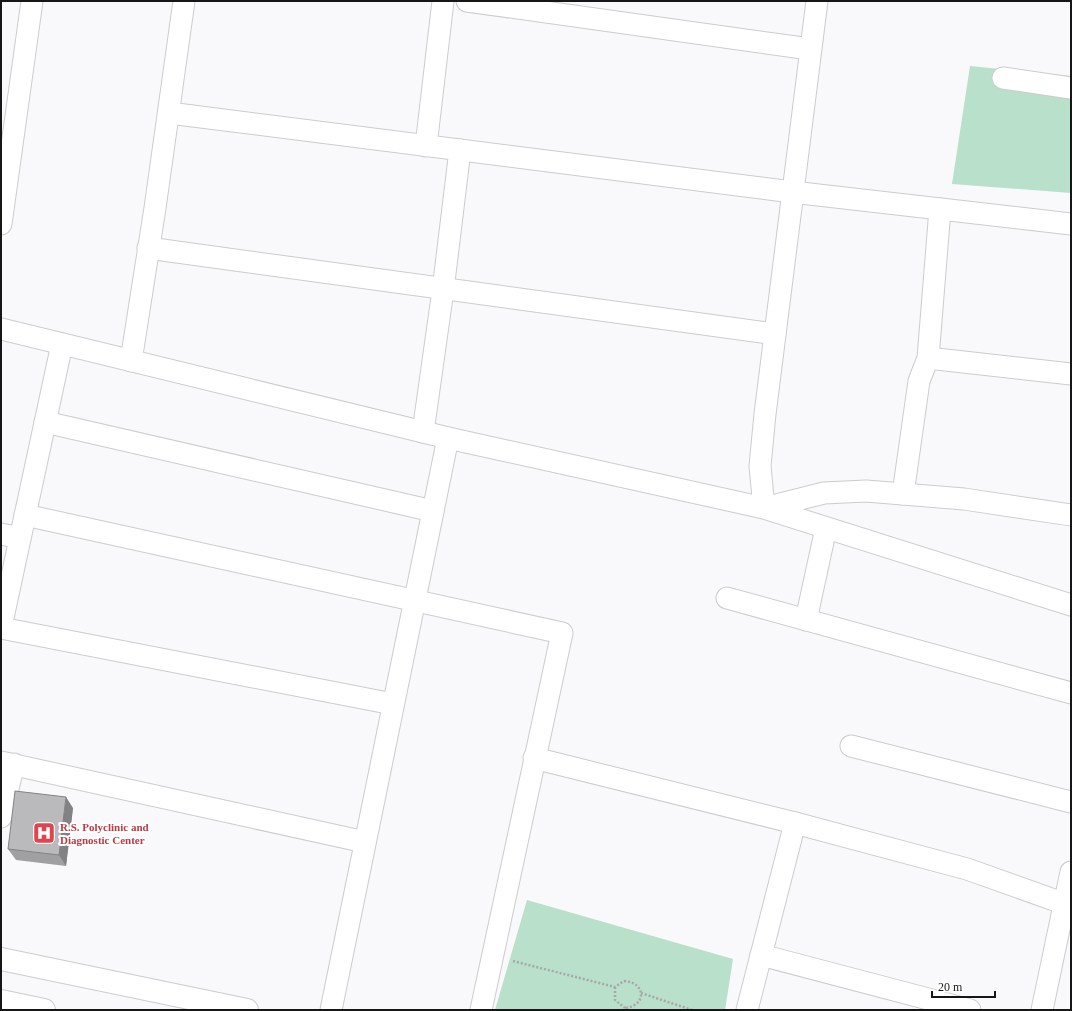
<svg xmlns="http://www.w3.org/2000/svg" width="1072" height="1011" font-family="'Times New Roman',serif">
  <rect width="100%" height="100%" fill="#f9f8fb"/>
  <g fill="#b9e0cb">
    <path d="M970 66 1071 76V193L952 184Z"/>
    <path d="M527 900 733 959 725 1010H495Z"/>
  </g>
  <g fill="none" stroke-linecap="round" stroke-linejoin="round">
    <g stroke="#cccccf" stroke-width="23">
      <g id="minor">
        <path d="M467 1 810 49"/>
        <path d="M817 1 765 414 760 466 764 508 824 493 866 491 964 499 1071 515"/>
        <path d="M1003 78 1071 88"/>
        <path d="M169 113 792 192 1071 224"/>
        <path d="M426 146 443 1"/>
        <path d="M1 224 32 1"/>
        <path d="M148 248 775 334"/>
        <path d="M1 329 448 438 764 508 1071 605"/>
        <path d="M928 358 1071 374"/>
        <path d="M131 361 155 208 184 1"/>
        <path d="M45 422 433 511"/>
        <path d="M423 432 443 290 460 150"/>
        <path d="M903 494 919 381 928 358 940 209"/>
        <path d="M25 515 562 633 481 1010"/>
        <path d="M1 534 20 538"/>
        <path d="M727 598 1071 693"/>
        <path d="M806 620 826 528"/>
        <path d="M1 627 62 344"/>
        <path d="M1 628 393 704"/>
        <path d="M851 746 1071 802"/>
        <path d="M534 758 795 823 967 869 1071 906"/>
        <path d="M1 762 365 842"/>
        <path d="M1 817 14 764"/>
        <path d="M761 955 970 1010"/>
        <path d="M331 1010 448 438"/>
        <path d="M747 1010 795 823"/>
        <path d="M1042 1010 1071 872"/>
      </g>
    </g>
    <g stroke="#cccccf" stroke-width="24">
      <g id="major">
        <path d="M1 959 247 1010"/>
        <path d="M1 1001 44 1010"/>
      </g>
    </g>
    <g stroke="#a7a7a9" stroke-width="2.5" stroke-dasharray="2 2" stroke-linecap="butt">
      <path d="M513 961 615 987 624 981C646 982 647 1006 625 1008"/>
      <path d="M615 987V1000L625 1008 624 1010"/>
      <path d="M641 993 692 1010"/>
    </g>
    <use href="#minor" stroke="#fff" stroke-width="21"/>
    <use href="#major" stroke="#fff" stroke-width="22"/>
  </g>
  <path fill="#a0a0a3" d="M73 808 66 866 16 860 8 849Z"/>
  <path fill="#828284" d="M66 797 73 808 66 866 59 855Z"/>
  <path fill="#bababd" stroke="#828284" d="M15 791 66 797 59 855 8 849Z"/>
  <defs>
    <g id="hospital-square" transform="scale(1.15)"><rect x="-9" y="-9" width="18" height="18" rx="4" fill="#e0444e" stroke="#fff"/><path d="M-5-5h3v3.5h4V-5h3V5h-3V1.5h-4V5h-3Z" fill="#fff"/></g>
  </defs>
  <g fill-rule="evenodd">
    <use href="#hospital-square" x="44" y="833"/>
  </g>
  <g text-anchor="middle" stroke-width="4" stroke-linejoin="round" paint-order="stroke">
    <g font-size="11" font-weight="bold" fill="#be3a42" stroke="#fff" text-anchor="start">
      <text x="60" y="831">R.S. Polyclinic and<tspan x="60" dy="13">Diagnostic Center</tspan></text>
    </g>
  </g>
  <rect width="1072" height="1011" fill="none" stroke="#161617" stroke-width="4"/>
  <path d="M932 991v6h63v-6" fill="none" stroke="#161617" stroke-width="2"/>
  <text x="938" y="991" font-size="12" fill="#161617" stroke="#ffffff" stroke-width="3" paint-order="stroke">20 m</text>
</svg>
